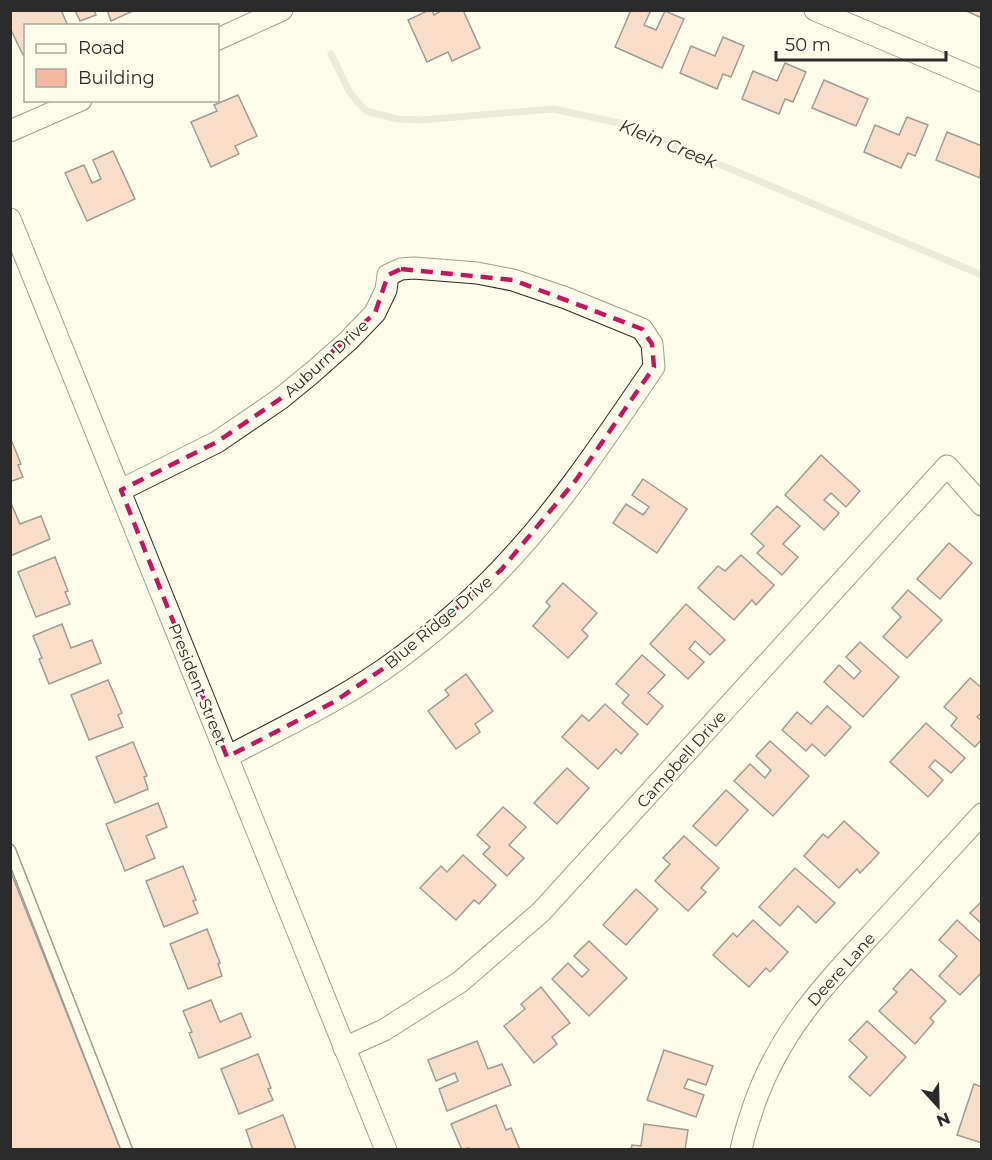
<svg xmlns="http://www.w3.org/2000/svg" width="992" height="1160" font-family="Montserrat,sans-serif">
  <rect width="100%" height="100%" fill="#fdfbea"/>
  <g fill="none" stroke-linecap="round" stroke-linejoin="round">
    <path stroke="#d8d7c9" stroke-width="7" d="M331 54 350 93 366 111 397 119 421 120 553 109 624 124 982 275"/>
  </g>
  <g fill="#f2b8a0" stroke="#2b2b2b" stroke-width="1.5">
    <path d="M10 10H61L68 26H26V53L23 55 10 28Z"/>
    <path d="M75 10H94L96 15 80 21Z"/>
    <path d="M107 10H133V11L111 21Z"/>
    <path d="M429 10H432L434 15 443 10H463L480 48 452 61 448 52 427 62 408 20Z"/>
    <path d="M631 10H651L644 25 656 30 665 11 684 19 662 68 615 47Z"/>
    <path d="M964 10H982V18Z"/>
    <path d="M723 37 744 46 731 77 723 74 717 89 680 73 691 46 715 56Z"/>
    <path d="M785 63 806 72 793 102 785 99 779 114 742 99 753 71 777 81Z"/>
    <path d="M824 80 868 99 856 126 812 108Z"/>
    <path d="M238 95 257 136 235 146 239 154 211 167 191 122 217 111 214 105Z"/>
    <path d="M907 117 928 125 915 156 908 153 901 168 864 152 875 125 899 135Z"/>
    <path d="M947 132 982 146 980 178 936 160Z"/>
    <path d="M113 151 135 199 87 221 65 173 84 165 92 183 101 179 93 160Z"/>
    <path d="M10 437 21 464 18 465 23 477 10 482Z"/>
    <path d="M821 455 860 491 846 507 831 493 824 500 839 513 824 530 785 495Z"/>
    <path d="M643 479 687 509 657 553 613 523 626 504 643 515 649 507 632 495Z"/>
    <path d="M10 501 20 524 41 516 50 539 10 556Z"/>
    <path d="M777 506 800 526 783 544 798 557 782 575 757 553 764 546 751 534Z"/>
    <path d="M949 543 972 563 940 599 917 579Z"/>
    <path d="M741 555 774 585 756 605 752 600 734 620 698 588 718 566 725 571Z"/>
    <path d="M55 557 68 591 65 592 70 604 36 617 18 572Z"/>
    <path d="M563 583 597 613 582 630 588 636 568 658 533 626 550 606 546 602Z"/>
    <path d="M908 590 942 620 907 658 883 637 901 617 892 608Z"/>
    <path d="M686 604 725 640 710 655 695 641 689 649 704 662 688 679 650 644Z"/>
    <path d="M62 624 71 648 92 640 101 663 49 684 39 659 42 658 33 636Z"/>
    <path d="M860 642 899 677 863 717 824 682 839 665 854 679 861 671 846 657Z"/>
    <path d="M642 655 665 675 648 693 663 706 647 725 622 703 629 695 616 684Z"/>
    <path d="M466 674 493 711 475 724 480 732 456 749 428 711 449 695 445 690Z"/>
    <path d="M970 678 982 688V712L977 717 982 721V739L975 747 951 726 957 718 944 707Z"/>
    <path d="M108 680 122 713 118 715 123 727 89 740 71 695Z"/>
    <path d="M605 704 638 734 621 754 616 749 598 769 562 737 582 715 589 721Z"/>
    <path d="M827 706 851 727 825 756 812 744 806 751 782 730 797 712 811 724Z"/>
    <path d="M926 723 965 758 951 773 935 760 929 767 943 780 928 797 890 762Z"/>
    <path d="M770 741 809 776 773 816 734 781 750 764 765 778 771 770 756 756Z"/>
    <path d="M133 742 147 776 144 777 148 789 115 803 96 757Z"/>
    <path d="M567 768 589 788 557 824 534 803Z"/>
    <path d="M726 790 748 810 716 846 693 826Z"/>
    <path d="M158 803 167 827 146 836 155 858 125 871 106 824Z"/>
    <path d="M503 807 526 827 509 845 524 858 507 876 483 854 490 847 477 835Z"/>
    <path d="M844 821 879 853 860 873 857 869 839 888 804 856 823 834 828 838Z"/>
    <path d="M684 836 719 868 701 888 706 892 688 911 655 881 670 864 663 858Z"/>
    <path d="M463 855 496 885 479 904 474 900 456 920 420 888 441 866 447 872Z"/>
    <path d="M183 866 196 900 193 901 198 913 164 927 146 881Z"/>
    <path d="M795 868 835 903 816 923 798 906 780 926 759 907Z"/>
    <path d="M10 870 121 1150H10Z"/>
    <path d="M636 889 658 909 626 945 603 925Z"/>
    <path d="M982 901V924L970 913Z"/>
    <path d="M753 920 788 952 770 972 766 968 749 987 713 955 733 933 737 937Z"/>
    <path d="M957 920 982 943V972L960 995 939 976 957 956 939 940Z"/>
    <path d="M207 929 220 963 218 964 222 976 188 989 170 944Z"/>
    <path d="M589 941 627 978 589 1016 552 979 568 963 582 977 589 970 574 956Z"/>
    <path d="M911 969 946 1001 930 1018 934 1022 915 1044 879 1011 897 992 893 989Z"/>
    <path d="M541 987 570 1023 552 1037 557 1044 534 1063 504 1026 525 1009 521 1004Z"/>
    <path d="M211 1000 220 1022 241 1013 251 1037 199 1058 189 1033 192 1032 183 1011Z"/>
    <path d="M867 1021 906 1057 870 1096 849 1077 867 1057 849 1040Z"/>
    <path d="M477 1041 488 1069 502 1064 511 1085 447 1111 439 1089 458 1081 455 1073 436 1081 428 1060Z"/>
    <path d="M664 1050 713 1066 706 1085 688 1079 684 1088 704 1095 696 1117 647 1100Z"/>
    <path d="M258 1054 271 1088 268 1089 273 1100 239 1114 221 1069Z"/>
    <path d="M974 1084 982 1087V1143L957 1135Z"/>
    <path d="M496 1105 506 1130 511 1128 520 1150H469L468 1148 462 1150 451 1124Z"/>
    <path d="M283 1115 296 1149 253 1150 246 1130Z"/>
    <path d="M644 1124 688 1130 685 1150H631L632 1145 641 1146Z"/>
  </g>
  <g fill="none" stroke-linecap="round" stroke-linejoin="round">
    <g stroke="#2b2b2b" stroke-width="13">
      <path id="service" d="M10 850 127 1150"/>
    </g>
    <g stroke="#2b2b2b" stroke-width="23">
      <g id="minor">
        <path d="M815 10 982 81"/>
        <path d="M218 39 282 10"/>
        <path d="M10 131 81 100"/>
        <path d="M10 219 386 1150"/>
        <path d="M121 490 217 442 280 399 313 372 348 341 375 313 386 290 388 275 401 269 414 268 477 273 513 280 566 298 642 329 652 344 654 367C606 437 559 509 500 570 469 603 433 633 397 660 344 699 285 726 227 757"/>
        <path d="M344 1048 384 1030 460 982 541 912 947 466 982 505"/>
        <path d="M741 1150C744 1134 749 1120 754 1105 780 1030 826 983 879 926 913 889 947 852 982 814"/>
      </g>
    </g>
    <use href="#service" stroke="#fdfbea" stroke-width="10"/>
    <use href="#minor" stroke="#fdfbea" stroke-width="21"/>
  </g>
  <path d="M0 0H992V1160H0ZM401 269 513 280 642 329 652 344 654 367 576 480 501 570 396 660 334 702 227 757 121 490 217 442 280 399 375 313 388 275Z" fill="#fdfbea" fill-opacity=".55" fill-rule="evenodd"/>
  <path fill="none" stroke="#c2185b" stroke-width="4.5" stroke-dasharray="12 8" stroke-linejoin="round" d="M401 269 513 280 642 329 652 344 654 367 576 480 501 570 396 660 334 702 227 757 121 490 217 442 280 399 375 313 388 275Z"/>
  <g text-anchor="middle" stroke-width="4.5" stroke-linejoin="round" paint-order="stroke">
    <g font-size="16" fill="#2b2b2b" stroke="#fdfbea">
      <text transform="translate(326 358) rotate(-42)" y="6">Auburn Drive</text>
      <text transform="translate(438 622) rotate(-40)" y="6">Blue Ridge Drive</text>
      <text transform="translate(198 684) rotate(68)" y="6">President Street</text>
      <text transform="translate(681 759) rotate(-48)" y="6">Campbell Drive</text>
      <text transform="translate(841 969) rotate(-48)" y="6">Deere Lane</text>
    </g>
    <g font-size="18" font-style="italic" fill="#2b2b2b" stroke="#fdfbea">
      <text transform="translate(668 144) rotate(22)" y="6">Klein Creek</text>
    </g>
  </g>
  <rect width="992" height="1160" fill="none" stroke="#2b2b2b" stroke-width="24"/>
  <rect x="24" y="24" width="195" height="78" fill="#fdfbea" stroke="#a9a89e" stroke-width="1.5"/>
  <rect x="36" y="44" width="30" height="9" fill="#fdfbea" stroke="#a9a89e" stroke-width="1.5"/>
  <text x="78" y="54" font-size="18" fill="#2b2b2b">Road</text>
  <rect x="36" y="69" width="30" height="18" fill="#f2b8a0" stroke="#a9a89e" stroke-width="1.5"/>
  <text x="78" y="84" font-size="18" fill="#2b2b2b">Building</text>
  <g transform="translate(938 1106) rotate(158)" stroke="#fdfbea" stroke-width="4.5" paint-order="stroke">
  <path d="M0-4.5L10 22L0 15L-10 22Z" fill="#2b2b2b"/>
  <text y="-9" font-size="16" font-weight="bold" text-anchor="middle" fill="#2b2b2b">N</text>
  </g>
  <path d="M776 51v9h170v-9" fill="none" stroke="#2b2b2b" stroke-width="3"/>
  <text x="785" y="51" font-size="18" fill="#2b2b2b" stroke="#fdfbea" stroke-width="4.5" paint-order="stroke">50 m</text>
</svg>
